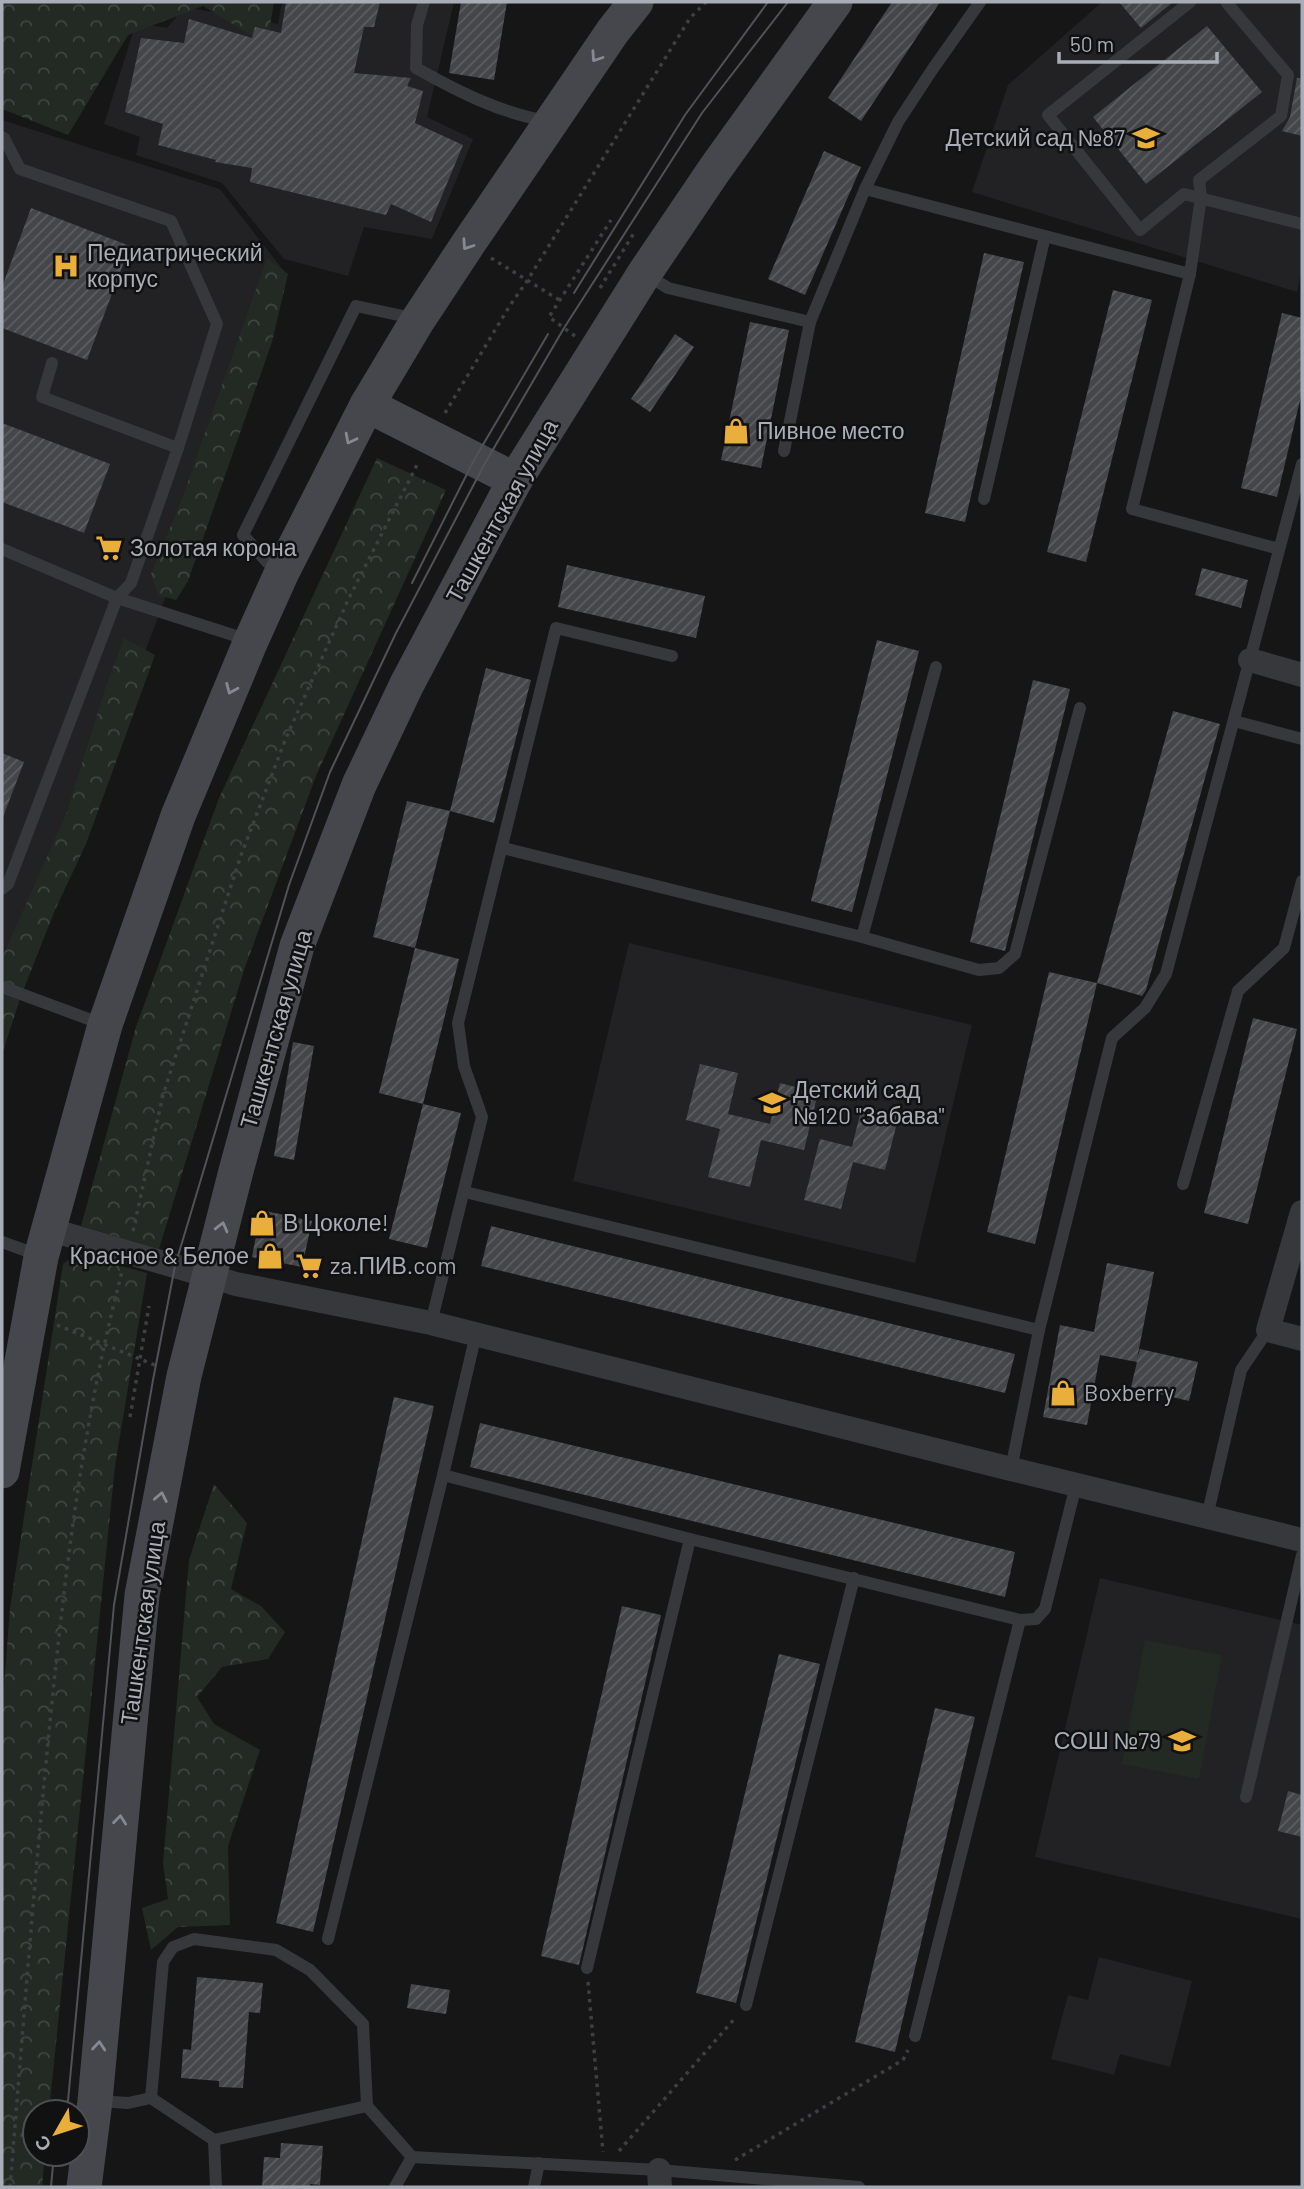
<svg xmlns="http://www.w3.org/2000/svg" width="1304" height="2189" font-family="Barlow,sans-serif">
  <defs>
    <pattern id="forest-crowns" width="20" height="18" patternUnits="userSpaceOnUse" patternTransform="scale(1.75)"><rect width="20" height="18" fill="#222a23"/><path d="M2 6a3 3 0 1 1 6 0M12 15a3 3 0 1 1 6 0" fill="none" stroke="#3f4641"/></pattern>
    <pattern id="building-hatch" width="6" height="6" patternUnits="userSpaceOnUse" patternTransform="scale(1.75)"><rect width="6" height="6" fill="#45464a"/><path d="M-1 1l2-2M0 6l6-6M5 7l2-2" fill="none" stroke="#5d5e62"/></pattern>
  </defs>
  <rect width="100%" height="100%" fill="#161617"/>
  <g fill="#222224">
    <path d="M282 2H454L427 117 473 139 432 239 364 227 348 276 284 259 222 183 136 155 140 137 104 124 136 23 167 28 185 7 278 24Z"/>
    <path d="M1102 2H1302V267L1297 292 972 192 1008 85Z"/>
    <path d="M2 120 220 189 287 275 2 1031Z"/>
    <path d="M629 943 972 1025 915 1263 573 1181Z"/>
    <path d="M1100 1578 1302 1625V1919L1035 1857Z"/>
    <path d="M1099 1957 1192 1981 1170 2067 1120 2054 1114 2075 1051 2059 1068 1995 1088 2000Z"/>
  </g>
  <path fill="#222a23" d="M1145 1640 1222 1655 1199 1779 1122 1764Z"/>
  <g fill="url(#forest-crowns)">
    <path d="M2 2H274L267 45 203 6 128 35 68 135 2 109Z"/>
    <path d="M267 258 288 274 272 342 188 581 176 600 158 595 151 574 180 504Z"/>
    <path d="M377 458 446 490 316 776 245 967 159 1249 81 1226 136 1027 219 798Z"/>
    <path d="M124 638 155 655 86 844 55 910 21 996 2 1054V958L67 812 106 686Z"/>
    <path d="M76 1254 147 1273 115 1466 49 2112H35V2154H45L42 2187H2V1712L10 1608 63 1264Z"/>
    <path d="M214 1484 247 1523 231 1589 261 1606 285 1632 268 1659 222 1667 197 1697 214 1724 260 1750 228 1846 230 1925 178 1927 151 1950 142 1908 168 1899 163 1863 189 1560Z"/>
  </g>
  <g fill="url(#building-hatch)">
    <path d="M286 2H380L374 27H364L354 73 411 78 407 86 423 91 415 123 463 145 431 222 391 204 386 215 250 182 252 168 215 162 216 160 158 145 163 124 125 112 141 38 184 43 189 19 252 38 255 27 281 33Z"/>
    <path d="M461 2H507L494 80 449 73Z"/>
    <path d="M892 2H940L861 121 828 98Z"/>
    <path d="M1119 2H1173L1141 28Z"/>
    <path d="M1207 26 1262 92 1146 184 1093 117Z"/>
    <path d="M1297 78H1302V136L1282 131 1290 117Z"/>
    <path d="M824 151 861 167 805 295 768 279Z"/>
    <path d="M31 208 130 246 87 360 2 328V287Z"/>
    <path d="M984 253 1024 262 965 522 925 513Z"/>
    <path d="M1113 290 1152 300 1086 562 1047 552Z"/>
    <path d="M1282 313 1302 318V392L1277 497 1241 488Z"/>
    <path d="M750 322 789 330 761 468 721 460Z"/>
    <path d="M675 334 694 347 650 412 631 399Z"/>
    <path d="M2 423 110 464 84 533 2 502Z"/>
    <path d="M567 565 705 596 696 638 558 607Z"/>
    <path d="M1202 568 1248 580 1241 608 1195 595Z"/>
    <path d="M877 640 919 651 852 912 811 901Z"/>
    <path d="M486 668 531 680 494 823 450 811Z"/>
    <path d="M1033 680 1070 689 1005 951 970 942Z"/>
    <path d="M1173 711 1220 724 1146 990 1142 996 1097 983Z"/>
    <path d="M2 753 24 762 3 817H2Z"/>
    <path d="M407 801 450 811 415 948 373 937Z"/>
    <path d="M415 948 459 959 423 1104 379 1093Z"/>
    <path d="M1049 972 1097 983 1035 1244 987 1232Z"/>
    <path d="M1253 1018 1297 1029 1248 1224 1204 1213Z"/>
    <path d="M293 1042 314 1046 294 1160 274 1156Z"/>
    <path d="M700 1064 738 1073 728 1114 770 1124 780 1083 818 1093 804 1150 761 1140 750 1187 708 1177 720 1129 686 1120Z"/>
    <path d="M423 1104 461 1113 427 1248 389 1239Z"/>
    <path d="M862 1106 899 1115 885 1170 853 1162 841 1209 804 1200 820 1139 852 1147Z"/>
    <path d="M261 1210 312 1221 302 1267 252 1257Z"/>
    <path d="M491 1226 1015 1354 1005 1393 481 1266Z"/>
    <path d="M1107 1263 1154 1272 1137 1359 1140 1349 1198 1362 1189 1401 1131 1387 1137 1362 1100 1355 1087 1425 1043 1417 1060 1325 1094 1332Z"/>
    <path d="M394 1397 434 1406 313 1932 276 1923Z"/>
    <path d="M480 1423 1015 1552 1005 1597 470 1467Z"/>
    <path d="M622 1606 661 1615 579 1965 541 1956Z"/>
    <path d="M779 1654 820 1664 736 2003 696 1993Z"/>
    <path d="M935 1708 975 1717 895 2052 855 2042Z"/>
    <path d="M1288 1791 1302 1795V1837L1278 1831Z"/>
    <path d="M197 1977 263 1983 260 2013 249 2012 243 2088 219 2087V2081L181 2078 183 2049 191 2050Z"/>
    <path d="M411 1984 450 1990 446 2014 407 2008Z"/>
    <path d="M281 2143 323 2146 320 2185 310 2184V2187H262L264 2157 280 2158Z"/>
  </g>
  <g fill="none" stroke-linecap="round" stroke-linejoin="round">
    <g stroke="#3d3f43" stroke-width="3.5" stroke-dasharray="3.5 5" stroke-linecap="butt">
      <path d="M491 258 561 301"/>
      <path d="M600 288 634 233"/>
      <path d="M575 336 549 317 611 220"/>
      <path d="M445 413 509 307 527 281 690 18 706 2"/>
      <path d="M133 1231 163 1095 240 858 286 738 349 598 418 463"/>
      <path d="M57 1325 157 1366"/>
      <path d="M130 1417 149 1306"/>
      <path d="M588 1982 603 2152"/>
      <path d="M619 2151 736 2017"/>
      <path d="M735 2160 903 2060 908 2050"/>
      <path d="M10 2187C23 2029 35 1870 51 1712 66 1564 84 1415 122 1272"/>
    </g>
    <g stroke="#37383c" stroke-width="12">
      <path d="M424 2 417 25 416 68C457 91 500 113 547 121"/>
      <path d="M1190 2 1048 115 1140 230 1184 194 1302 224"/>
      <path d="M2 137 4 138 20 169 171 221 217 324 178 448 131 583 117 598 8 884 2 889"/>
      <path d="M865 189 1190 274 1132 509 1279 549"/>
      <path d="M645 274 668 288 810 322"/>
      <path d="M1190 274 1201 197 1199 180 1281 116 1288 75 1227 3"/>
      <path d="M52 363 42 397 178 448"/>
      <path d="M784 451 810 322 865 189 898 122 932 70 980 2"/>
      <path d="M984 499 1045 236"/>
      <path d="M2 549 117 598 236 636 247 642"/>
      <path d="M279 570 267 562 243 535 356 306 403 316 415 323"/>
      <path d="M1234 721 1302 739"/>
      <path d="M503 848 862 937 979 970 999 968 1015 954 1080 708"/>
      <path d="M862 937 936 667"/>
      <path d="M2 987 102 1024"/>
      <path d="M1183 1184 1238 991 1284 948 1302 881"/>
      <path d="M465 1192 1039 1330"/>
      <path d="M2 1242 38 1255"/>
      <path d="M431 1323 482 1117 464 1066 458 1023 556 628 672 656"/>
      <path d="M1011 1469 1039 1330 1112 1038 1145 1008 1166 974 1302 464"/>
      <path d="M443 1475 690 1539 1020 1620 1036 1619 1045 1609 1076 1485"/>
      <path d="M1207 1517 1241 1370 1268 1330"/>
      <path d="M1246 1797 1302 1555"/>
      <path d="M328 1939 443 1475 476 1334"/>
      <path d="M587 1968 690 1539"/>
      <path d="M746 2005 854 1578"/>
      <path d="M915 2036 1020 1620"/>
      <path d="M151 2098 163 1962 173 1947 194 1939 276 1950 310 1970 363 2024 367 2106"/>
      <path d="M99 2101 128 2103 151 2098 214 2140 367 2106 412 2157 659 2170 859 2187"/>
      <path d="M214 2140 216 2187"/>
      <path d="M395 2187 412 2157"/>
      <path d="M534 2187 539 2163"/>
    </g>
    <g stroke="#37383c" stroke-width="24">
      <path d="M1250 660 1302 675"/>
      <path d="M1302 1212 1268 1330 1302 1339"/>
      <path d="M48 1229 236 1284 431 1323 1011 1469 1302 1540"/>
      <path d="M659 2170 660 2187"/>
    </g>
    <g stroke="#45474c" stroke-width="35">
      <path d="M367 405 515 480"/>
      <path d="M2 1471 41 1257 105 1025 178 816 250 643 282 572 367 405 416 323 468 244 613 31 636 2"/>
      <path d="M84 2187 95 2101 142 1595 184 1376 236 1171 297 946 359 785 407 684 515 480 644 274 715 169 835 2"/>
    </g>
    <g stroke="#505257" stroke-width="2">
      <path d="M574 293 685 115 768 2"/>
      <path d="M412 583 474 460 548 334"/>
      <path d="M67 2112 114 1605 153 1380 175 1266 289 885 330 772 396 633 484 465 564 328 702 113 788 2"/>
      <path d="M51 2187 54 2154"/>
    </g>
  </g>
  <defs><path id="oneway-chevron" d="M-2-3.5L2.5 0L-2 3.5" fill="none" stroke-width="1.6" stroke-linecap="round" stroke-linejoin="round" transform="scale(1.75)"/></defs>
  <g stroke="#858992">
    <use href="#oneway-chevron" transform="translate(596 57) rotate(124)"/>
    <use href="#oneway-chevron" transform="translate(467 245) rotate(124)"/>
    <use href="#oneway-chevron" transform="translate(350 439) rotate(117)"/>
    <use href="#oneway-chevron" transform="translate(231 689) rotate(113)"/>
    <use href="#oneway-chevron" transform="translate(222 1227) rotate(-76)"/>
    <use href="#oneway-chevron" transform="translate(161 1497) rotate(-79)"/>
    <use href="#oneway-chevron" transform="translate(120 1820) rotate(-84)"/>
    <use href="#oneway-chevron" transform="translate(99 2046) rotate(-85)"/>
  </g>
  <defs>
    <g id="school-bare" transform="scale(2.1)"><path d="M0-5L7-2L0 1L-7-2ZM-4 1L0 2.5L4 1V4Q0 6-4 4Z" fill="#eaae3b" stroke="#111112" stroke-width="2.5" paint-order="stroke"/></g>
    <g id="hospital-bare" transform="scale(2.1)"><path d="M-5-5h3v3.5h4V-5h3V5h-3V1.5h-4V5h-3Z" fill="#eaae3b" stroke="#111112" stroke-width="2.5" paint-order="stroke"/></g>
    <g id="shop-bare" transform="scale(2.1)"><path d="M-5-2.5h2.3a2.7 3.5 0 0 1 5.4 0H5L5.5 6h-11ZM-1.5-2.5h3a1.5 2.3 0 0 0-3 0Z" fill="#eaae3b" stroke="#111112" stroke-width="2.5" paint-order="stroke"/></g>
    <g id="supermarket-bare" transform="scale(2.1)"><path d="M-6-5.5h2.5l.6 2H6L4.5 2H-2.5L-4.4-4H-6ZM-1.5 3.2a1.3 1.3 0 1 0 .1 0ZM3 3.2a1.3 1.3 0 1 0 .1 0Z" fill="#eaae3b" stroke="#111112" stroke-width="2.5" paint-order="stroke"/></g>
  </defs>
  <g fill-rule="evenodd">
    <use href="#school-bare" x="1146" y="138"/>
    <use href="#hospital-bare" x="66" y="266"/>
    <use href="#shop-bare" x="736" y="431"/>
    <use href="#supermarket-bare" x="109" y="548"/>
    <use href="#school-bare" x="772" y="1103"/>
    <use href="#shop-bare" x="262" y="1223"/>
    <use href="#shop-bare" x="270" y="1256"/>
    <use href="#supermarket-bare" x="309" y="1266"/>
    <use href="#shop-bare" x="1063" y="1393"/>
    <use href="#school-bare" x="1182" y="1741"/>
  </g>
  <g text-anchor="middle" stroke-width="5" stroke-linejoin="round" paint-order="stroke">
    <g font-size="23" fill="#a8adb7" stroke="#111112" text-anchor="start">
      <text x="1125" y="146" text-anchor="end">Детский сад №87</text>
      <text x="87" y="261">Педиатрический<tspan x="87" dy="26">корпус</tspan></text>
      <text x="757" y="439">Пивное место</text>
      <text x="130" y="556">Золотая корона</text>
      <text x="793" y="1098">Детский сад<tspan x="793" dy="26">№120 "Забава"</tspan></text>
      <text x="283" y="1231">В Цоколе!</text>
      <text x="249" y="1264" text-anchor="end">Красное &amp; Белое</text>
      <text x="330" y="1274">za.ПИВ.com</text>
      <text x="1084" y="1401">Boxberry</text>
      <text x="1161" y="1749" text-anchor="end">СОШ №79</text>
    </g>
    <g font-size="23" fill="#a8adb7" stroke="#111112">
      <text transform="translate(502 511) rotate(-61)" y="8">Ташкентская улица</text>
      <text transform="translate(276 1029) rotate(-74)" y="8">Ташкентская улица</text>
      <text transform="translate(143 1623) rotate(-82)" y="8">Ташкентская улица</text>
    </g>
  </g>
  <rect width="1304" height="2189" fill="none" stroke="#a8adb7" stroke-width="7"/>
  <g transform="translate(56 2133) rotate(231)"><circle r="33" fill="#111112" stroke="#4d4f54" stroke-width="2"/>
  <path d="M0-5L12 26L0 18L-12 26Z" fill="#eaae3b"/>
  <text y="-10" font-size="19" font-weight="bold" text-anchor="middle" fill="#a8adb7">С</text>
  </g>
  <path d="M1059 52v10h158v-10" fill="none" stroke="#a8adb7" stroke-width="3.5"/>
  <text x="1070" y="52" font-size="21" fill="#a8adb7" stroke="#111112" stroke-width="5" paint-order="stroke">50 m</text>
</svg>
